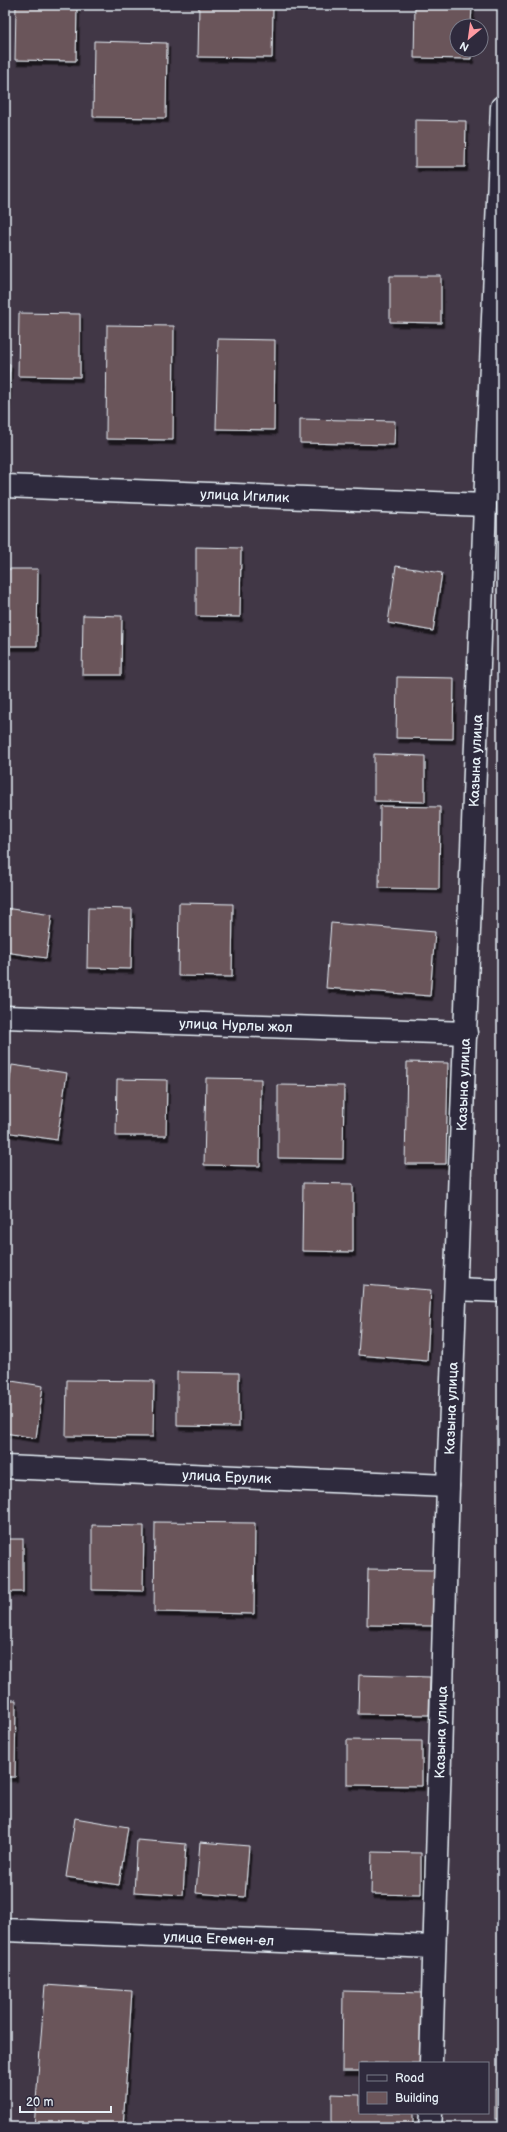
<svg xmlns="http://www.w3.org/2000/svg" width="507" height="2132" font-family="'Balsamiq Sans',sans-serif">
  <defs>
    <filter id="shadow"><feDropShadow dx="2.5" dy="4.5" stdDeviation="0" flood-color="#0009"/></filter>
  </defs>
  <rect width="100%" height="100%" fill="#413746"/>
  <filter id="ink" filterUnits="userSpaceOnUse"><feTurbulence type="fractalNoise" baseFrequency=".025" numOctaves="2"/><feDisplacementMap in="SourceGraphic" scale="8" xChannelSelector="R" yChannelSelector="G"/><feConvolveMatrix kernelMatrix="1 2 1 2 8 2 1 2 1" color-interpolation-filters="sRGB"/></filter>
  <g filter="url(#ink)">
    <g fill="#6b555a" stroke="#e8f1f8" filter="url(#shadow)">
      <path d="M16 5H77L76 61 15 60Z"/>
      <path d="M199 5H273L272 58 198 57Z"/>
      <path d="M415 5H472L471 26H457V50H471V59L414 58Z"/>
      <path d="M94 41 167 43 166 118 93 117Z"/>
      <path d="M415 120 466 121 465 167H415Z"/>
      <path d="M390 276H441V323L390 322Z"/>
      <path d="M19 313 80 314V377L18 376Z"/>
      <path d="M107 325 174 326 173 440 106 439Z"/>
      <path d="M218 339 275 340 274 430 216 429Z"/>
      <path d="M5 363 10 364 6 432H5Z"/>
      <path d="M300 419 395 421 394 445 300 443Z"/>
      <path d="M196 547 241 548 240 617 196 616Z"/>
      <path d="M396 566 442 573 433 631 388 623Z"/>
      <path d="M5 569H38L37 646H5Z"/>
      <path d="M83 615 122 616 121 675H82Z"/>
      <path d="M397 677 454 678 453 739 396 738Z"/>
      <path d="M374 754 425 756V802L374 801Z"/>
      <path d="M380 806 440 807 439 889 379 888Z"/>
      <path d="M179 903 233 904 232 977 178 976Z"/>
      <path d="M5 908 52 915 46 958 5 952Z"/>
      <path d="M88 908 132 909 131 969 87 968Z"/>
      <path d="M331 923 435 932 430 996 326 988Z"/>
      <path d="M407 1062 448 1063 446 1164H405Z"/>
      <path d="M12 1065 67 1073 57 1140 5 1132V1113Z"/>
      <path d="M206 1078 261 1079 260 1166 204 1165Z"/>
      <path d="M117 1079 167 1080 166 1136H116Z"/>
      <path d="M278 1085 344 1086 343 1159 278 1158Z"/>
      <path d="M303 1183 353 1184V1252L302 1251Z"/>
      <path d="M363 1285 431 1290 427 1361 358 1355Z"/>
      <path d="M177 1372 239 1373V1427L177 1426Z"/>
      <path d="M5 1380 43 1386 36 1438 5 1433Z"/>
      <path d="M67 1380 154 1381 153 1437 66 1436Z"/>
      <path d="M155 1522 255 1523 254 1614 154 1612Z"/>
      <path d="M92 1525 144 1526 143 1591 92 1590Z"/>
      <rect x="5" y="1539" width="18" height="53"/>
      <path d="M368 1569 434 1570 433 1626 367 1625Z"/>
      <path d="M359 1675 430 1677 429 1715 358 1714Z"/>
      <path d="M5 1700H16L15 1777H5Z"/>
      <path d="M347 1740 422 1741V1786L347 1785Z"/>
      <path d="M75 1818 128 1827 119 1885 66 1877Z"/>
      <path d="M137 1840 186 1844 183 1895 134 1892Z"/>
      <path d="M200 1842 249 1846 245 1897 196 1893Z"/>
      <path d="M372 1852 421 1853V1895L371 1894Z"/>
      <path d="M45 1985 132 1991 123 2127H34Z"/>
      <path d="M343 1991 424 1993 423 2063H360V2071H342Z"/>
      <rect x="495" y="2089" width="7" height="30"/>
      <path d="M332 2094 360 2095V2113H413V2127H332Z"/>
    </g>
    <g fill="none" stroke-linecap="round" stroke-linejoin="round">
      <g stroke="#e8f1f8" stroke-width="25">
        <g id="minor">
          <path id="s1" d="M5 486 485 505"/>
          <path id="s2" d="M5 1017 466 1033"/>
          <path d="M456 1289 502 1291"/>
          <path id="s3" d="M5 1467 448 1486"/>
          <path id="s4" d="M5 1930 434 1947"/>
          <path id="s5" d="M431 2063 448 1486 485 505 502 107"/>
          <path d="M430 2127 431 2113"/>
        </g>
      </g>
      <use href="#minor" stroke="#2f2a3d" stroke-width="22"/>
    </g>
  </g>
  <g text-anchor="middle" stroke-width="3" stroke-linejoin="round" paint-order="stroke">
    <g font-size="14" fill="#e8f1f8" stroke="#2f2a3d">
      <text dy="5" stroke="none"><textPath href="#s1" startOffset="240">улица Игилик</textPath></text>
      <text dy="5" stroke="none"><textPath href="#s5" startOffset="1303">Казына улица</textPath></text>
      <text dy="5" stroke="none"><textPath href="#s2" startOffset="231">улица Нурлы жол</textPath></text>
      <text dy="5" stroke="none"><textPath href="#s5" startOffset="979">Казына улица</textPath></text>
      <text dy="5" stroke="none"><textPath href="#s5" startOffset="655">Казына улица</textPath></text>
      <text dy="5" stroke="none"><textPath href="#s3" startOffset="222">улица Ерулик</textPath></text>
      <text dy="5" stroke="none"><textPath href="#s5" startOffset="331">Казына улица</textPath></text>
      <text dy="5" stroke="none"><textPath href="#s4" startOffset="214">улица Егемен-ел</textPath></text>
    </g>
  </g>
  <rect width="507" height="2132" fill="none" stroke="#2f2a3d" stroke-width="20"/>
  <rect x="10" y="10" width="487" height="2112" fill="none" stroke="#e8f1f8" stroke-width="1.5" filter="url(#ink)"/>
  <rect x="359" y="2062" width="130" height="52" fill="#2f2a3d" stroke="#797a88"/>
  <rect x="367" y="2075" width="20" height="6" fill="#2f2a3d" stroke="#797a88"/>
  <text x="395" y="2082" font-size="12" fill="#e8f1f8">Road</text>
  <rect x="367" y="2092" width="20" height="12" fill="#6b555a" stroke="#797a88"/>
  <text x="395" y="2102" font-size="12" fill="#e8f1f8">Building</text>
  <g transform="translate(469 38) rotate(209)"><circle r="19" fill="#2f2a3d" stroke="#797a88"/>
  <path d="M0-3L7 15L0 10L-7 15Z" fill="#ff9aa2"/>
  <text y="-6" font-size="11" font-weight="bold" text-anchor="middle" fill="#e8f1f8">N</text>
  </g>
  <path d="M20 2106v6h91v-6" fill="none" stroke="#e8f1f8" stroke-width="2"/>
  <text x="26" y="2106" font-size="12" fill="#e8f1f8" stroke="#2f2a3d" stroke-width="3" paint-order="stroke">20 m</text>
</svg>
